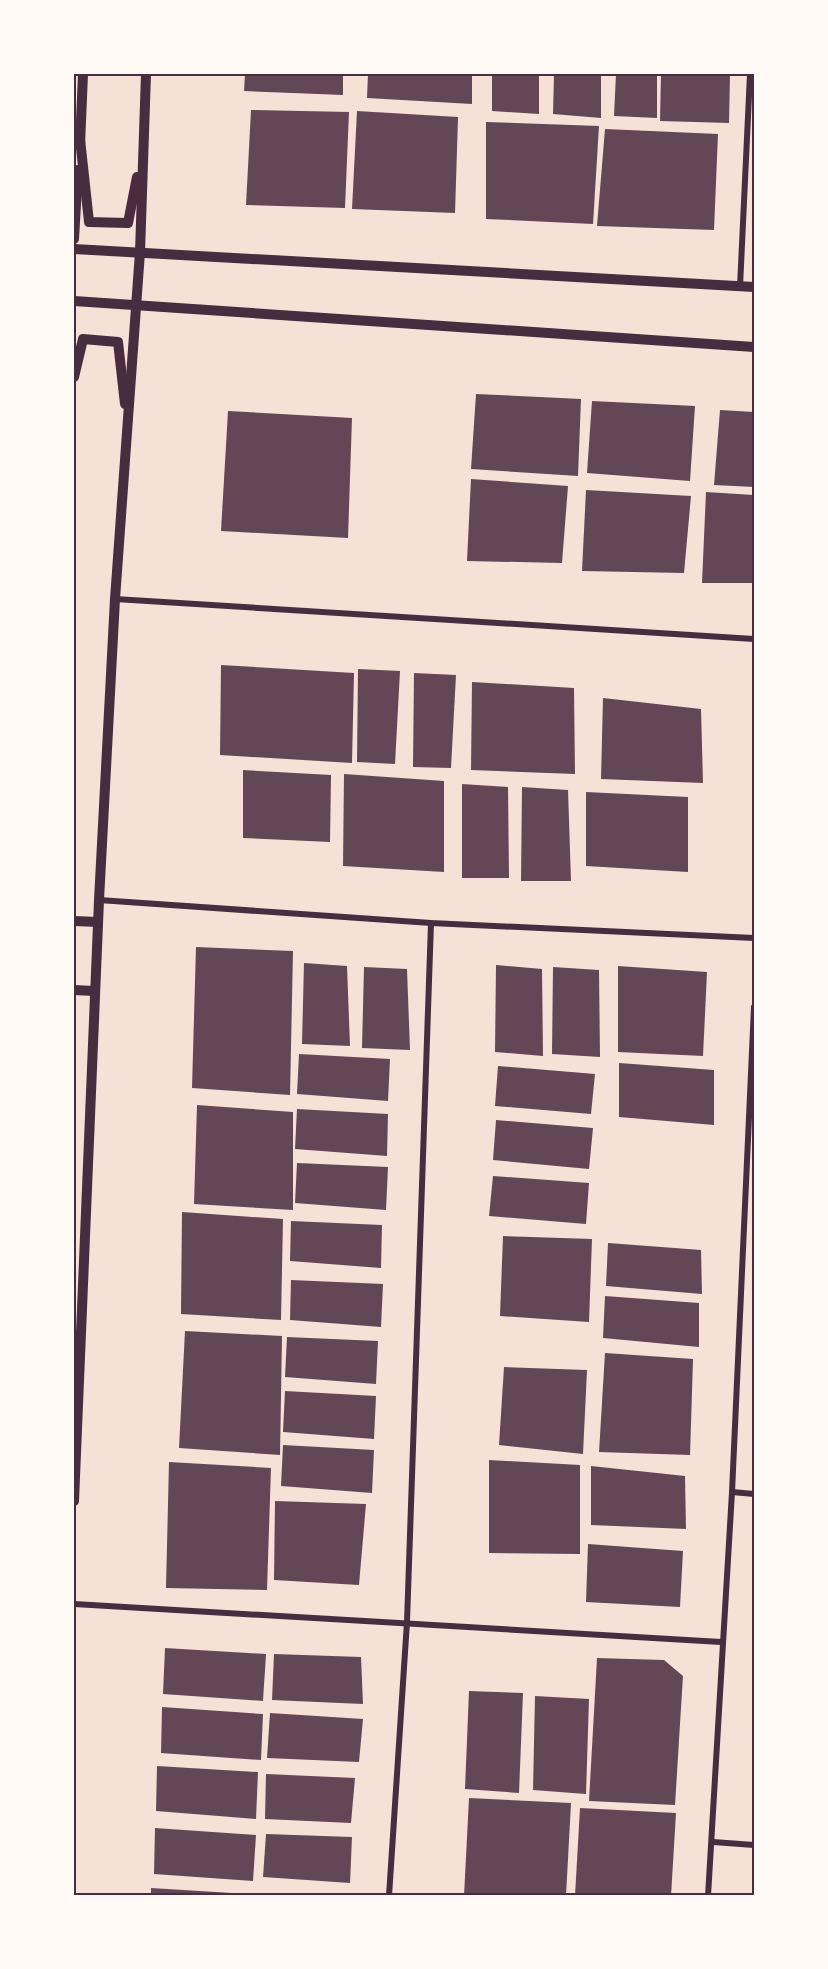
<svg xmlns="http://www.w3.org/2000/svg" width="828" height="1969" font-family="'Titillium Web',sans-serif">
  <rect width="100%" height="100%" fill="#f7e1d7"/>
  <g fill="#644757">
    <path d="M245 74H343V95L244 91Z"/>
    <path d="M368 74H472V104L367 98Z"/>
    <path d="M492 74H539V114L492 111Z"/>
    <path d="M554 74H601V118L553 114Z"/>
    <path d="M616 74H657V118L614 116Z"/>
    <path d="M661 74H730L729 123 660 121Z"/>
    <path d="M251 110 349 112 345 208 246 205Z"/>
    <path d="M357 111 458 117 455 213 352 209Z"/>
    <path d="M486 122 599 126 593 224 486 219Z"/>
    <path d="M605 129 718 134 714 230 597 226Z"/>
    <path d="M476 394 581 399 578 476 471 469Z"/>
    <path d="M592 401 695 406 690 481 587 473Z"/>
    <path d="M720 410 754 412V487L714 485Z"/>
    <path d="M228 411 352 418 348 538 221 531Z"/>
    <path d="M471 479 568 486 562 563 467 561Z"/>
    <path d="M586 490 691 496 684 573 582 571Z"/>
    <path d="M706 492 754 495V583H702Z"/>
    <path d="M221 665 354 673 352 763 220 755Z"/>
    <path d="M358 669 400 671 395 764 357 762Z"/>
    <path d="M414 673 456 675 451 768 413 767Z"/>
    <path d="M472 682 574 688 575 774 471 770Z"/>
    <path d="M603 698 701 709 703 783 601 779Z"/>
    <path d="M243 770 331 775 330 842 243 838Z"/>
    <path d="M344 774 444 781V872L343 866Z"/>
    <path d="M462 784 508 787 509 878H462Z"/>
    <path d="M522 787 568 790 571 881H521Z"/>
    <path d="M586 792 688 797V872L586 866Z"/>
    <path d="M196 947 293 951 290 1095 192 1088Z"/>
    <path d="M304 963 347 966 350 1046 302 1044Z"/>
    <path d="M496 965 542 969 543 1056 495 1052Z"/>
    <path d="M618 966 707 972 703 1056 618 1052Z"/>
    <path d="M364 967 407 969 410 1050 362 1048Z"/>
    <path d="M553 967 599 970 600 1057 552 1054Z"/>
    <path d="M299 1054 390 1059 388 1101 297 1094Z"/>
    <path d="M619 1063 714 1070V1125L619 1117Z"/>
    <path d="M498 1066 595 1074 591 1114 495 1106Z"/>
    <path d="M197 1105 293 1112V1210L194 1204Z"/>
    <path d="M297 1109 388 1114 387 1156 295 1149Z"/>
    <path d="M496 1120 593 1128 589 1169 493 1160Z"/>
    <path d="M297 1163 388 1167 386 1210 295 1203Z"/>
    <path d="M493 1176 589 1183 586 1224 489 1216Z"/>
    <path d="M182 1212 283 1219 281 1320 181 1314Z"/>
    <path d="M291 1221 382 1225 381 1268 290 1261Z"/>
    <path d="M503 1236 592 1239 589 1322 500 1316Z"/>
    <path d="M608 1243 701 1250 702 1294 606 1286Z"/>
    <path d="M291 1280 383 1284 381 1327 290 1320Z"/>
    <path d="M605 1296 699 1303V1347L603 1338Z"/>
    <path d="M185 1331 282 1336 280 1455 179 1448Z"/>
    <path d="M287 1337 378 1341 376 1384 285 1377Z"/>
    <path d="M605 1353 693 1359 690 1455 599 1452Z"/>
    <path d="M504 1367 587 1370 583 1454 499 1445Z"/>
    <path d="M285 1391 376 1396 374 1439 283 1432Z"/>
    <path d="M283 1445 374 1450 372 1493 281 1486Z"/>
    <path d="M489 1460 580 1465V1554L489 1553Z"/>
    <path d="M169 1462 271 1468 267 1590 166 1588Z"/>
    <path d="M591 1466 685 1476 686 1529 591 1525Z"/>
    <path d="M275 1501 366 1504 359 1585 274 1580Z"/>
    <path d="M588 1544 683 1551 680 1607 586 1602Z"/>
    <path d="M165 1648 266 1654 263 1701 163 1694Z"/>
    <path d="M274 1654 361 1657 363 1704 272 1700Z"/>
    <path d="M597 1658 664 1660 683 1676 675 1805 589 1801Z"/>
    <path d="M469 1691 523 1693 519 1793 465 1789Z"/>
    <path d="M535 1696 589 1699 586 1794 533 1790Z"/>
    <path d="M162 1707 263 1714 261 1760 161 1753Z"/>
    <path d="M270 1713 363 1719 359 1762 267 1758Z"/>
    <path d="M157 1766 258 1772 256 1819 156 1811Z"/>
    <path d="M266 1774 355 1778 351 1823 265 1819Z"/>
    <path d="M469 1798 571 1803 566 1896H464Z"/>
    <path d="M580 1808 676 1813 671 1896H575Z"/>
    <path d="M155 1828 256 1835 253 1881 154 1874Z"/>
    <path d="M266 1834 352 1837 350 1883 263 1877Z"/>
    <path d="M151 1888 248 1894V1896H151Z"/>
  </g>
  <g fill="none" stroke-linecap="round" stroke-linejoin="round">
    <g stroke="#4a2c40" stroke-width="6">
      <path d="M740 287 750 74"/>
      <path d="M115 599 754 639"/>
      <path d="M99 900 431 923 754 938"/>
      <path d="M732 1492 754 1494"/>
      <path d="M74 1604 721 1642"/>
      <path d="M713 1842 754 1845"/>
      <path d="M389 1896 407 1622 431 923"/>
      <path d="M708 1896 732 1492 754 1007"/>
    </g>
    <g stroke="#4a2c40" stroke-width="10">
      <path d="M80 139 89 222 128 223 137 177"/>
      <path d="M80 145 83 74"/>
      <path d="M74 239 78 170"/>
      <path d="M74 249 754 287"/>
      <path d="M74 301 754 347"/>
      <path d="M74 377 83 339 118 342 125 404"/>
      <path d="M74 921 98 922"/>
      <path d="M74 990 94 991"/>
      <path d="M74 1501 99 900 115 599 140 252 146 74"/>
    </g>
  </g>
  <rect width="828" height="1969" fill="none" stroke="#fffaf5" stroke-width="150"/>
  <rect x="75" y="75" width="678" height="1819" fill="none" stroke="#4a2c40" stroke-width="2"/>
</svg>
